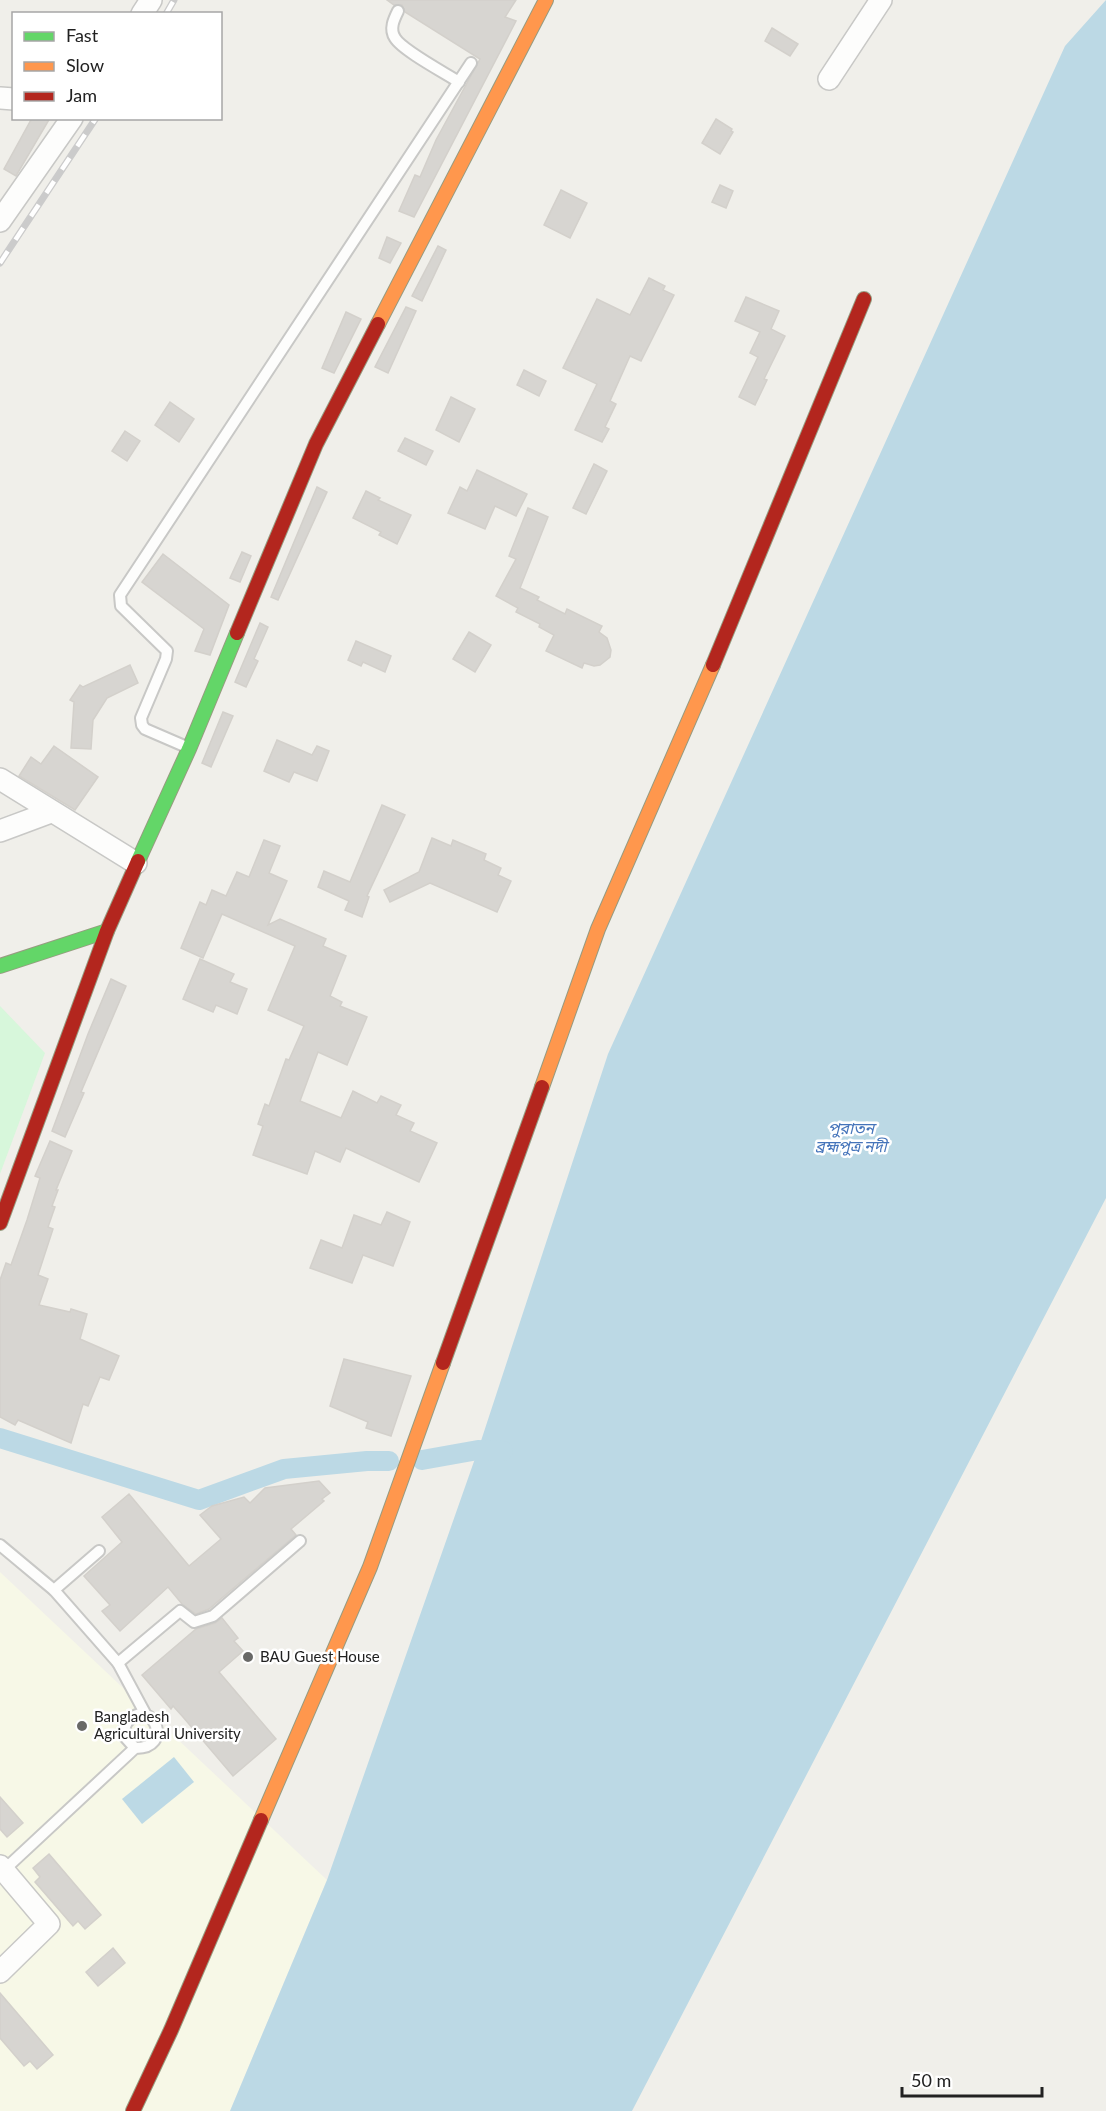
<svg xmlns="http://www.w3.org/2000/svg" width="1106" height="2111" font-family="Lato,'Noto Sans Bengali',sans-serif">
  <rect width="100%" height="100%" fill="#f0efea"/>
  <path fill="#f7f8e7" d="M0 1572 327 1880 230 2111H0Z"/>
  <path fill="#d7f7db" d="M0 1006 45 1053 0 1174Z"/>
  <g fill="#bcd9e5">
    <path d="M1106 0V1198L632 2111H230L327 1880 478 1450 608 1054 1065 46Z"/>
    <path d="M174 1757 194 1782 142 1824 122 1799Z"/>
  </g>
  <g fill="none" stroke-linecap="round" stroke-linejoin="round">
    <g stroke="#bcd9e5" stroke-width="20">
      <path d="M0 1438 199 1500 284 1469 367 1461H389"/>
      <path d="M422 1460 478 1450 503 1451"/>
    </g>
  </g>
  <g fill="#d7d5d1" stroke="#d3d0cb" stroke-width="1.5">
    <path d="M387 0H516L505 17 516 21 414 217 399 211 415 175 420 177 436 140 480 59 405 12 402 5H394Z"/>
    <path d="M772 28 798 44 790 56 765 41Z"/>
    <path d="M32 118H50L16 176 4 169Z"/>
    <path d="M716 119 732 129 731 131 733 132 720 154 702 143Z"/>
    <path d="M720 185 733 191 726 208 712 202Z"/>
    <path d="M561 190 587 203 570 238 544 225Z"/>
    <path d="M387 237 401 243 390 263 379 258Z"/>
    <path d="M438 246 446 250 422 301 412 296Z"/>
    <path d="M649 278 665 286 663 290 674 295 641 361 630 356 610 401 616 404 605 427 609 429 602 442 575 430 597 384 563 368 597 299 630 315Z"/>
    <path d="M746 297 779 311 771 329 785 336 764 379 767 380 755 405 739 397 758 357 750 353 760 332 735 321Z"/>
    <path d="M406 307 416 311 388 373 375 367Z"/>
    <path d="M346 312 361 319 334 373 322 368Z"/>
    <path d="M524 370 546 381 539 396 517 385Z"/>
    <path d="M451 397 475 409 459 442 436 430Z"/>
    <path d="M170 402 194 419 179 442 155 425Z"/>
    <path d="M125 431 140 441 127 461 112 451Z"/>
    <path d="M405 438 433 451 426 465 398 451Z"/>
    <path d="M594 464 607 471 586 514 573 508Z"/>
    <path d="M477 470 527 494 516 516 495 506 485 529 448 513 460 487 467 491Z"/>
    <path d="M317 487 327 492 278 600 271 597Z"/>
    <path d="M366 491 380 498 378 500 411 515 397 544 379 535 381 532 353 518Z"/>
    <path d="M528 508 548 517 520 588 539 597 537 600 565 614 567 609 602 626 599 632 607 638 611 650 610 657 600 665 594 666 584 663 582 668 546 651 554 635 539 627 540 624 516 612 518 608 496 596 516 559 509 556Z"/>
    <path d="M242 552 251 556 240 582 230 578Z"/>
    <path d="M163 554 229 605 210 655 195 651 204 629 142 582Z"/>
    <path d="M260 623 268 627 254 659 258 661 246 687 235 682Z"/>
    <path d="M469 632 491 645 475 672 453 659Z"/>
    <path d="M356 641 391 656 385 672 363 662 361 666 348 660Z"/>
    <path d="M130 665 138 683 107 698 93 720 91 749 71 748 74 702 70 700 80 685 83 687Z"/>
    <path d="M223 712 233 716 211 767 202 763Z"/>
    <path d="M277 740 312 755 317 746 329 751 317 781 294 772 289 782 264 771Z"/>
    <path d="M54 746 98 777 75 810 19 776 31 757 41 764Z"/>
    <path d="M382 805 405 815 367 896 369 897 362 917 345 910 349 901 318 887 324 871 350 882Z"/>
    <path d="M432 838 451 846 453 840 486 854 484 860 501 868 498 875 511 881 497 912 430 883 390 902 384 890 419 872Z"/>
    <path d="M264 840 280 846 269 873 287 881 268 925 280 919 326 939 323 946 346 956 330 996 342 1002 340 1006 367 1017 347 1065 318 1052 300 1101 341 1118 353 1091 377 1103 381 1096 401 1105 396 1115 414 1123 410 1131 437 1143 419 1182 346 1148 340 1162 315 1151 307 1174 253 1155 263 1126 258 1124 265 1104 269 1106 286 1059 289 1060 304 1026 268 1010 295 946 222 914 203 958 181 948 200 902 206 905 212 890 226 896 237 872 249 877Z"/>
    <path d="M200 959 234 974 230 982 247 989 237 1014 216 1005 213 1012 183 999Z"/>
    <path d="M111 979 126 986 81 1092 84 1093 65 1137 52 1131 88 1034Z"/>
    <path d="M50 1141 72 1151 56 1190H58L52 1206 55 1207 48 1227 53 1229 38 1275 48 1279 39 1305 70 1312 71 1309 87 1314 80 1339 119 1356 109 1380 100 1377 88 1406 83 1404 71 1443 18 1420 15 1425 0 1417V1280L6 1263 11 1265 27 1220 40 1178 35 1176Z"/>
    <path d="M387 1212 410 1222 393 1266 363 1255 352 1283 310 1268 321 1240 342 1248 354 1215 381 1225Z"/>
    <path d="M344 1359 411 1376 391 1436 366 1428 368 1422 330 1406Z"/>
    <path d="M319 1481 330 1493 322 1499 324 1501 291 1529 296 1535 209 1609 196 1614 182 1604 168 1587 120 1631 102 1611 110 1605 84 1576 122 1542 102 1517 129 1494 189 1566 221 1539 200 1515 212 1506 244 1497 250 1503 265 1488Z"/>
    <path d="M222 1618 238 1638 234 1641 243 1651 219 1672 276 1739 233 1776 183 1717 173 1706 171 1709 142 1675 196 1629 215 1623Z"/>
    <path d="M0 1797 23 1823 7 1837 0 1829Z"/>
    <path d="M49 1854 101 1915 85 1929 78 1921 73 1926 35 1882 40 1877 33 1868Z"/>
    <path d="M113 1948 125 1963 98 1986 86 1972Z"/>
    <path d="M0 1993 53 2055 37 2069 30 2061 24 2066 0 2038Z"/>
  </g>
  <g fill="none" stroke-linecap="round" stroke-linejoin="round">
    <g stroke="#c8c8c6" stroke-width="14">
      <g id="lane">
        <path d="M398 11C394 19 389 29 395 38 402 50 445 73 459 82"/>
        <path d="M189 748 145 729 142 725 141 718 166 659 167 651 121 606 120 595 471 63"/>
        <path d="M0 1545 54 1590 99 1551"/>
        <path d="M54 1590 118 1663"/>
        <path d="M146 1715 118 1663 180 1611 194 1622 213 1616 300 1541"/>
        <path d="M4 1870 135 1748C174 1749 154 1699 130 1719 124 1724 124 1730 125 1737L135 1748"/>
      </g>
    </g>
    <g stroke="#c8c8c6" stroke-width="24">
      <g id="street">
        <path d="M142 14 151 0"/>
        <path d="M829 79 881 0"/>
        <path d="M0 98 14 99"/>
        <path d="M0 221 72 118"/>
        <path d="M0 779 136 863"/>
        <path d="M0 831 51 812"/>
        <path d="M0 1866 49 1924 0 1972"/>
      </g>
    </g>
    <g stroke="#979b80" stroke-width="16">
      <g id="fast">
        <path d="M138 861 189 749 237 633"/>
        <path d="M0 966 107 931"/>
      </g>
    </g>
    <g stroke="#979b80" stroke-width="16">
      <g id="slow">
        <path d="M378 324 546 0"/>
        <path d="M542 1087 598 929 713 665"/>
        <path d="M261 1820 370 1567 443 1363"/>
      </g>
    </g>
    <g stroke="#979b80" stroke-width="16">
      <g id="jam">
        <path d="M237 633 316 444 378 324"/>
        <path d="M713 665 864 299"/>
        <path d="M0 1223 107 931 138 861"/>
        <path d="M443 1363 542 1087"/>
        <path d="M133 2111 171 2030 261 1820"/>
      </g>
    </g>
    <use href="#lane" stroke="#fdfdfc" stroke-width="10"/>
    <use href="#street" stroke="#fdfdfc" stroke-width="21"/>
    <use href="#fast" stroke="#63d668" stroke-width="14"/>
    <use href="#slow" stroke="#ff974d" stroke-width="14"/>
    <use href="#jam" stroke="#b3261e" stroke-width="14"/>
    <g stroke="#cbcbcb" stroke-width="7">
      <g id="rail">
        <path d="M166 14 174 0"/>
        <path d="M0 263 96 118"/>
      </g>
    </g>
    <use href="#rail" stroke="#fff" stroke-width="4.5" stroke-dasharray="14" stroke-linecap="butt"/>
  </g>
  <g fill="#696967" stroke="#fff" stroke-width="2">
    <circle cx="248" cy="1657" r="6"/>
    <circle cx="82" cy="1726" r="6"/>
  </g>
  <g text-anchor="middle" stroke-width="5" stroke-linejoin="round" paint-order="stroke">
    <g font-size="15" fill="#212121" stroke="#fff" text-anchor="start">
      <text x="260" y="1662">BAU Guest House</text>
      <text x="94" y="1722">Bangladesh<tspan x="94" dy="17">Agricultural University</tspan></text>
    </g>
    <g font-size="16" font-style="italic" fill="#4574ba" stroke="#fff">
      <text x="851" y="1134">পুরাতন<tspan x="851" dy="18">ব্রহ্মপুত্র নদী</tspan></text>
    </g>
  </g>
  <rect x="12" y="12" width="210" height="108" fill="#ffffff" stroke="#a6a6a6" stroke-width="1.5"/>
  <rect x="24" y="32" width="30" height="9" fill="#63d668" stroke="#a6a6a6" stroke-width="1.5"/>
  <text x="66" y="42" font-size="18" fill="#212121">Fast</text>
  <rect x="24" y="62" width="30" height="9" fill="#ff974d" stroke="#a6a6a6" stroke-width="1.5"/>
  <text x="66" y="72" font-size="18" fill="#212121">Slow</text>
  <rect x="24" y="92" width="30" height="9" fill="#b3261e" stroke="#a6a6a6" stroke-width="1.5"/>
  <text x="66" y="102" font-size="18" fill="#212121">Jam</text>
  <path d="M902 2087v9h140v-9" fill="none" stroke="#212121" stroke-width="3"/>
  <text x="911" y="2087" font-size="18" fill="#212121" stroke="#ffffff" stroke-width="4.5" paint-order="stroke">50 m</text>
</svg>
